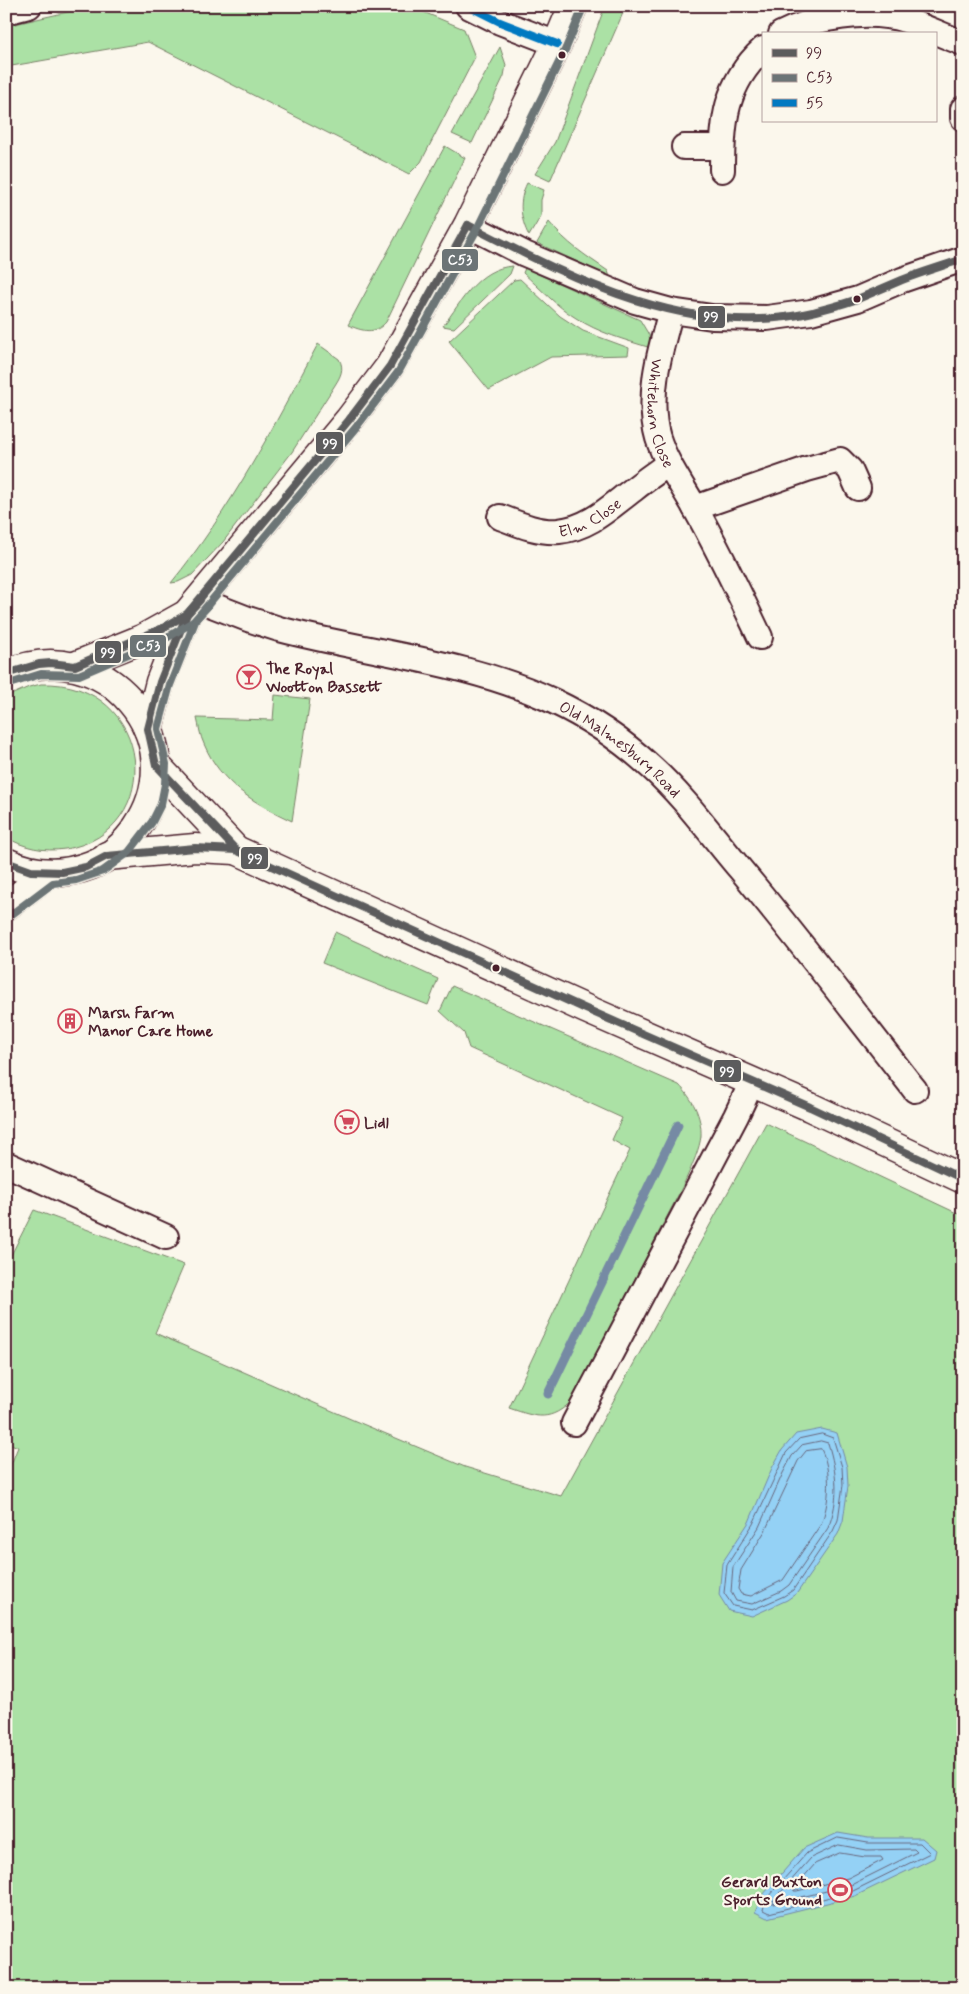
<svg xmlns="http://www.w3.org/2000/svg" width="969" height="1994" font-family="Mynerve,sans-serif">
  <rect width="100%" height="100%" fill="#fbf7ec"/>
  <filter id="ink" filterUnits="userSpaceOnUse"><feTurbulence type="fractalNoise" baseFrequency=".02" numOctaves="2"/><feDisplacementMap in="SourceGraphic" scale="10" xChannelSelector="R" yChannelSelector="G"/><feConvolveMatrix kernelMatrix="1 2 1 2 8 2 1 2 1" color-interpolation-filters="sRGB"/></filter>
  <g filter="url(#ink)">
    <g fill="#abe1a5" stroke="#7a8068">
      <path d="M94 6H409L464 29 475 57 421 162 409 174 148 42 6 67V26Z"/>
      <path d="M605 6H626L550 181 535 174 555 142Z"/>
      <path d="M500 47 506 65 504 76 472 143 452 134Z"/>
      <path d="M445 146 465 158 386 322C375 335 362 331 348 325Z"/>
      <path d="M527 183 544 190 541 200V216L529 236C520 218 518 201 527 183Z"/>
      <path d="M549 222C567 244 585 255 608 271L610 277 537 243Z"/>
      <path d="M513 266 510 274 454 328 443 326C462 301 478 268 513 266Z"/>
      <path d="M525 268 640 320 649 335 651 348C625 340 599 333 576 318 556 306 540 288 523 273Z"/>
      <path d="M520 279 560 316 583 331 629 348 628 355 551 357 489 390 449 341 514 280Z"/>
      <path d="M318 344 339 359C345 369 340 377 335 385L292 452 223 542 192 575 178 582 171 583C230 511 274 426 318 344Z"/>
      <path d="M41 684C155 680 168 833 65 849 44 852 24 848 6 837V697L29 687Z"/>
      <path d="M275 695 310 699 292 821C254 803 221 784 204 744 200 736 199 726 197 718L273 720Z"/>
      <path d="M335 932 438 979 428 1005 322 963Z"/>
      <path d="M452 986 679 1085C692 1098 702 1116 701 1136 699 1158 673 1205 662 1226 632 1284 603 1342 573 1400 550 1422 538 1418 509 1408L630 1150 612 1140 622 1118 469 1048 464 1033 440 1011Z"/>
      <path d="M766 1123 963 1216V1988H6V1477L18 1447 6 1442V1257L8 1261 34 1210 184 1265 155 1333 353 1420 465 1467 561 1496Z"/>
    </g>
    <g fill="#94d1f5" stroke="#768aa4">
      <path d="M822 1429 837 1433 847 1467 848 1486 843 1521 838 1534 797 1593 787 1600 752 1616 729 1611 719 1595 722 1563 749 1522 772 1468 782 1450 796 1434Z"/>
      <path d="M838 1833 868 1838H922L936 1850 934 1858 855 1896 767 1918 755 1912 762 1896 804 1848Z"/>
    </g>
    <g fill="none" stroke-linecap="round" stroke-linejoin="round">
      <g stroke="#68667c" stroke-width="1">
        <path d="M822 1434 833 1438 842 1467 843 1485 838 1520 833 1531 793 1590 784 1596 752 1610 733 1606 724 1593 727 1565 753 1524 786 1453 799 1439Z"/>
        <path d="M821 1441 828 1443C837 1473 840 1499 828 1528L789 1585 781 1591 752 1604 736 1601 731 1592 733 1567 759 1527 783 1473 792 1456 802 1445Z"/>
        <path d="M821 1449C832 1471 830 1502 821 1524L783 1580 751 1596 741 1594 738 1589 741 1570 765 1531 798 1461 806 1451Z"/>
        <path d="M838 1838 868 1843H920L930 1853 853 1891 769 1913 763 1910 766 1899 807 1853Z"/>
        <path d="M839 1845 867 1850 914 1849 917 1852 851 1885 773 1904V1901L811 1858Z"/>
        <path d="M840 1853 865 1857H881L883 1860 848 1878 797 1891H794V1888L815 1864Z"/>
      </g>
      <path stroke="#768aa4" stroke-width="9" d="M548 1394 678 1125"/>
      <g stroke="#4a1f2b" stroke-width="28">
        <g id="street">
          <path d="M468 6 500 22 557 44"/>
          <path d="M6 12 29 6"/>
          <path d="M781 34C814 17 870 9 905 20 925 27 944 36 963 43"/>
          <path d="M963 109V118"/>
          <path d="M684 147H722"/>
          <path d="M722 170C722 122 725 84 763 49"/>
          <path d="M468 225 525 254 635 301 671 311 712 317 767 318 811 312 858 299 902 280 963 259"/>
          <path id="s1" d="M671 311C660 350 646 397 658 438 666 463 682 485 695 508 719 550 739 593 760 637"/>
          <path d="M695 508 807 469 840 460 850 470 858 488"/>
          <path id="s2" d="M500 517C518 524 539 533 559 531 590 528 611 506 634 489 645 480 657 472 668 464"/>
          <path id="s3" d="M199 600 248 619 279 629C370 653 468 661 553 701 589 718 623 741 652 768 685 798 712 836 741 870 801 942 857 1016 915 1090"/>
          <path d="M6 1164 166 1237"/>
          <path d="M574 1423 736 1116 752 1082"/>
        </g>
      </g>
      <g stroke="#4a1f2b" stroke-width="31">
        <g id="secondary">
          <path d="M156 765 236 850 586 1009 810 1107 963 1179"/>
          <path d="M107 856 195 848 236 850"/>
          <path d="M6 906 49 873"/>
        </g>
      </g>
      <g stroke="#4a1f2b" stroke-width="31">
        <g id="primary">
          <path d="M75 666 142 639 187 614 349 420 390 366 468 225 557 44 573 6"/>
          <path d="M6 674C103 631 197 738 137 827 126 844 109 858 91 865 63 876 33 875 6 862"/>
          <path d="M148 729 160 682 187 614"/>
        </g>
      </g>
      <use href="#street" stroke="#fbf7ec" stroke-width="24"/>
      <use href="#secondary" stroke="#fbf7ec" stroke-width="28"/>
      <use href="#primary" stroke="#fbf7ec" stroke-width="28"/>
      <g stroke="#fbf7ec" stroke-width="11">
        <g id="bus-1">
          <path d="M468 225 390 366 349 420 187 614 160 682 148 729 156 765 236 850 586 1009 810 1107 963 1179"/>
          <path d="M468 225C573 279 691 341 813 312 828 308 845 304 860 298 874 292 888 286 902 280 922 272 943 266 963 259"/>
          <path d="M6 674 39 664 51 663 75 666 163 628 187 614 200 600"/>
          <path d="M6 862 31 871 62 872 86 867 107 856 195 848 236 850 259 860"/>
        </g>
      </g>
      <g stroke="#fbf7ec" stroke-width="11">
        <g id="bus-2">
          <path d="M9 684 41 674 79 675 168 637 193 622 207 607"/>
          <path d="M12 914 53 883 76 880 103 871 129 852 152 822 161 804 165 784 166 764 158 729 170 685 196 619 357 426 399 371 477 229 566 48 582 10"/>
        </g>
      </g>
      <g stroke="#fbf7ec" stroke-width="11">
        <path id="bus-3" d="M468 6 500 22 557 44"/>
      </g>
      <use href="#bus-1" stroke="#5c5c5d" stroke-width="8"/>
      <use href="#bus-2" stroke="#6c7476" stroke-width="8"/>
      <use href="#bus-3" stroke="#0279c1" stroke-width="8"/>
    </g>
  </g>
  <defs>
    <g id="bar-ring" transform="scale(1.25)"><circle r="9.5" fill="#fbf7ec" stroke="#d1495b" stroke-width="1.5"/><path d="M-6-5H6L.8 .8V4.5H3.5V6h-7V4.5H-.8V.8Z" fill="#d1495b"/></g>
    <g id="building-ring" transform="scale(1.25)"><circle r="9.5" fill="#fbf7ec" stroke="#d1495b" stroke-width="1.5"/><path d="M-4-6H4V6H1V3H-1V6H-4ZM-2.5-4.3h1.7v1.8h-1.7ZM.8-4.3h1.7v1.8H.8ZM-2.5-1h1.7V.8h-1.7ZM.8-1h1.7V.8H.8Z" fill="#d1495b"/></g>
    <g id="supermarket-ring" transform="scale(1.25)"><circle r="9.5" fill="#fbf7ec" stroke="#d1495b" stroke-width="1.5"/><path d="M-6-5.5h2.5l.6 2H6L4.5 2H-2.5L-4.4-4H-6ZM-1.5 3.2a1.3 1.3 0 1 0 .1 0ZM3 3.2a1.3 1.3 0 1 0 .1 0Z" fill="#d1495b"/></g>
    <g id="stadium-ring" transform="scale(1.25)"><circle r="9.5" fill="#fbf7ec" stroke="#d1495b" stroke-width="1.5"/><path d="M0-5a6.5 5 0 1 0 0 10a6.5 5 0 1 0 0-10ZM-3.5-1.8h7v3.6h-7Z" fill="#d1495b"/></g>
  </defs>
  <g fill-rule="evenodd">
    <use href="#bar-ring" x="249" y="677"/>
    <use href="#building-ring" x="70" y="1021"/>
    <use href="#supermarket-ring" x="347" y="1122"/>
    <use href="#stadium-ring" x="840" y="1890"/>
  </g>
  <g fill="#4a1f2b" stroke="#fbf7ec" stroke-width="2">
    <circle cx="562" cy="55" r="4.5"/>
    <circle cx="857" cy="299" r="4.5"/>
    <circle cx="496" cy="968" r="4.5"/>
  </g>
  <g text-anchor="middle" stroke-width="4.5" stroke-linejoin="round" paint-order="stroke">
    <g font-size="16" fill="#4a1f2b" stroke="#fbf7ec">
      <text dy="6" stroke="none"><textPath href="#s1" startOffset="105">Whitehorn Close</textPath></text>
      <text dy="6" stroke="none"><textPath href="#s2" startOffset="95">Elm Close</textPath></text>
      <text dy="6" stroke="none"><textPath href="#s3" startOffset="452">Old Malmesbury Road</textPath></text>
    </g>
    <g font-size="16" font-weight="bold" fill="#4a1f2b" stroke="#fbf7ec" text-anchor="start">
      <text x="266" y="674">The Royal<tspan x="266" dy="18">Wootton Bassett</tspan></text>
      <text x="88" y="1018">Marsh Farm<tspan x="88" dy="18">Manor Care Home</tspan></text>
      <text x="364" y="1128">Lidl</text>
      <text x="822" y="1887" text-anchor="end">Gerard Buxton<tspan x="822" dy="18">Sports Ground</tspan></text>
    </g>
  </g>
  <g stroke="#fbf7ec" stroke-width="2">
    <rect x="441" y="248" width="38" height="24" rx="5" fill="#6c7476"/>
    <rect x="697" y="305" width="29" height="24" rx="5" fill="#5c5c5d"/>
    <rect x="315" y="431" width="29" height="24" rx="5" fill="#5c5c5d"/>
    <rect x="129" y="634" width="38" height="24" rx="5" fill="#6c7476"/>
    <rect x="94" y="640" width="28" height="24" rx="5" fill="#5c5c5d"/>
    <rect x="240" y="846" width="29" height="24" rx="5" fill="#5c5c5d"/>
    <rect x="713" y="1059" width="29" height="24" rx="5" fill="#5c5c5d"/>
  </g>
  <g font-size="14" text-anchor="middle" font-weight="bold" fill="#fff">
    <text x="460" y="264">C53</text>
    <text x="711" y="321">99</text>
    <text x="330" y="448">99</text>
    <text x="148" y="650">C53</text>
    <text x="108" y="657">99</text>
    <text x="255" y="863">99</text>
    <text x="727" y="1076">99</text>
  </g>
  <rect width="969" height="1994" fill="none" stroke="#fbf7ec" stroke-width="25"/>
  <rect x="12" y="12" width="944" height="1969" fill="none" stroke="#4a1f2b" stroke-width="2" filter="url(#ink)"/>
  <rect x="762" y="32" width="175" height="90" fill="#fbf7ec" stroke="#b4a19f"/>
  <rect x="772" y="49" width="25" height="8" fill="#5c5c5d" stroke="#b4a19f"/>
  <text x="806" y="58" font-size="15" fill="#4a1f2b">99</text>
  <rect x="772" y="74" width="25" height="8" fill="#6c7476" stroke="#b4a19f"/>
  <text x="806" y="82" font-size="15" fill="#4a1f2b">C53</text>
  <rect x="772" y="99" width="25" height="8" fill="#0279c1" stroke="#b4a19f"/>
  <text x="806" y="108" font-size="15" fill="#4a1f2b">55</text>
</svg>
